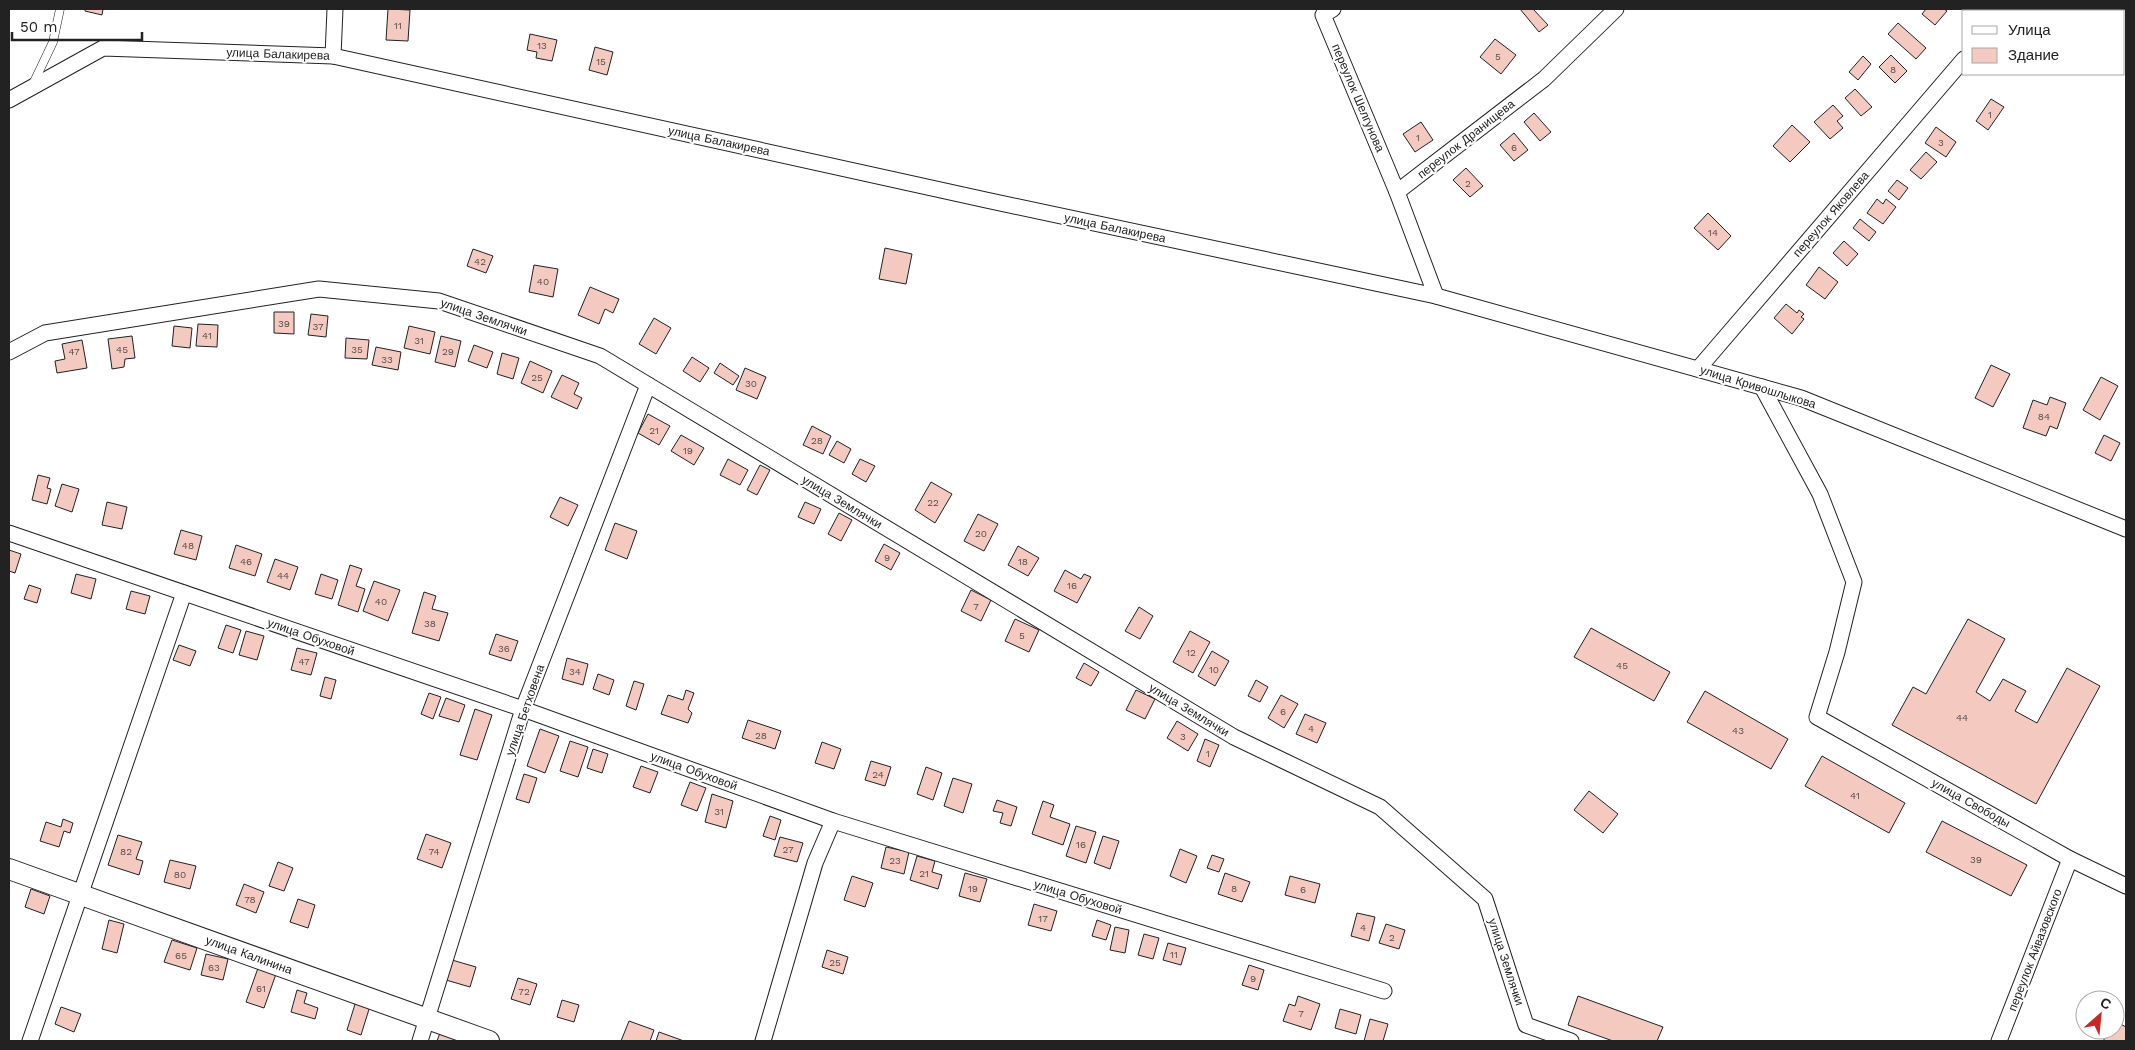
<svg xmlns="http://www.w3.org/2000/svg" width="2135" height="1050" font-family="'Work Sans',sans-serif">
  <rect width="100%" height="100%" fill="#fff"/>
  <g fill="#f3c9c0" stroke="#222">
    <path d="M85 9H103L102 15 85 11Z"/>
    <path d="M388 9 410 10 408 41 386 40Z"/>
    <path d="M1520 9H1533L1548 25 1539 32Z"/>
    <path d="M1926 9H1944L1947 11 1935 25 1922 14Z"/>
    <path d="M2077 9H2100L2099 11H2075Z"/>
    <path d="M1898 23 1926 48 1916 59 1888 34Z"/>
    <path d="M530 34 557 40 552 61 536 58 537 52 527 50Z"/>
    <path d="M1495 39 1516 55 1501 74 1480 57Z"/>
    <path d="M595 47 613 52 607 75 589 70Z"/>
    <path d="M1891 55 1907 71 1895 83 1879 67Z"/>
    <path d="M1863 56 1871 64 1858 80 1849 72Z"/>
    <path d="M1855 89 1872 107 1861 116 1845 98Z"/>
    <path d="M1991 99 2004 107 1988 130 1976 121Z"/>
    <path d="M1833 105 1843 116 1837 121 1843 128 1830 139 1814 122Z"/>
    <path d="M1534 113 1551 132 1540 141 1524 122Z"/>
    <path d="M1421 122 1433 140 1415 152 1403 134Z"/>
    <path d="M1792 125 1810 142 1790 162 1773 146Z"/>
    <path d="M1936 127 1956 142 1946 157 1925 143Z"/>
    <path d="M1514 133 1528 150 1514 161 1500 145Z"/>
    <path d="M1926 152 1937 162 1921 179 1910 170Z"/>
    <path d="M1466 168 1483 186 1470 197 1453 180Z"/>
    <path d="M1897 180 1908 188 1899 200 1888 191Z"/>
    <path d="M1877 199 1883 204 1886 199 1896 207 1883 224 1867 213Z"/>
    <path d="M1708 213 1731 236 1718 250 1694 228Z"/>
    <path d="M1860 219 1876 232 1869 241 1853 228Z"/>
    <path d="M1844 241 1858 254 1847 266 1833 253Z"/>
    <path d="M885 248 912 254 906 284 879 279Z"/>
    <path d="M473 249 493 256 486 273 467 266Z"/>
    <path d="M534 265 558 269 553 297 529 292Z"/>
    <path d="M1819 267 1838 282 1825 299 1806 285Z"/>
    <path d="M590 287 619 299 613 313 605 309 599 324 578 315Z"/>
    <path d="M1786 304 1797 313 1799 310 1804 314 1801 317 1804 319 1792 334 1774 318Z"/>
    <path d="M274 312H294V334L274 333Z"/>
    <path d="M311 314 328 316 326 337 308 335Z"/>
    <path d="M654 318 671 328 656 354 639 344Z"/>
    <path d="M198 324 218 325 217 347 196 346Z"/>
    <path d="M174 326 192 328 190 348 172 346Z"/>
    <path d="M409 326 435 332 430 354 404 348Z"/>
    <path d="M132 336 135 358 125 359 124 367 112 369 108 339Z"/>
    <path d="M441 336 461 341 455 367 435 362Z"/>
    <path d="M346 338 369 340 367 359 345 358Z"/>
    <path d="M82 340 87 368 57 373 55 361 65 359 62 344Z"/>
    <path d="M474 345 493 352 487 368 468 361Z"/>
    <path d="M376 347 401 352 398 370 372 365Z"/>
    <path d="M502 353 519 358 513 379 497 374Z"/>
    <path d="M692 357 709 368 700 382 683 371Z"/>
    <path d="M530 361 552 371 543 393 521 383Z"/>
    <path d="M720 363 739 376 733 385 714 373Z"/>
    <path d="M1991 365 2010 374 1993 407 1975 398Z"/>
    <path d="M745 368 766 377 757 399 736 390Z"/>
    <path d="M562 375 579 383 574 394 582 398 577 409 551 397Z"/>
    <path d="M2101 377 2118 386 2100 420 2083 410Z"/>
    <path d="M2050 397 2066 403 2057 429 2050 426 2046 436 2023 428 2033 400 2047 405Z"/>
    <path d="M648 414 670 426 659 445 638 433Z"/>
    <path d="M812 426 831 436 823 454 803 445Z"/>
    <path d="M681 435 704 448 694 465 671 451Z"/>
    <path d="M2104 435 2120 443 2111 461 2095 453Z"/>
    <path d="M837 441 851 449 844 463 829 455Z"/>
    <path d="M728 459 748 470 740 485 720 475Z"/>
    <path d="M860 459 875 466 866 482 852 474Z"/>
    <path d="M760 465 770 470 757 495 747 490Z"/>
    <path d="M38 475 50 478 47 488 51 489 47 504 32 500Z"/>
    <path d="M931 482 952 494 935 523 915 510Z"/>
    <path d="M62 484 79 489 72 512 55 506Z"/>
    <path d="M560 497 578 505 568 526 550 517Z"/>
    <path d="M107 502 127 507 122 529 102 525Z"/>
    <path d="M805 502 821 509 814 524 798 517Z"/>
    <path d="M839 513 852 520 841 541 828 534Z"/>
    <path d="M978 514 998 524 984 551 964 541Z"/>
    <path d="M615 523 637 531 627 559 605 550Z"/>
    <path d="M181 530 202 536 196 560 174 554Z"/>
    <path d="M884 544 900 553 891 570 875 561Z"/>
    <path d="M236 545 262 554 255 576 229 568Z"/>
    <path d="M1018 546 1039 558 1028 576 1008 565Z"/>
    <path d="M9 550 21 554 15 573 9 571Z"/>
    <path d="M275 559 298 567 290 590 267 582Z"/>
    <path d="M350 565 362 569 356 586 365 589 358 612 338 605Z"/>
    <path d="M1065 570 1081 579 1084 574 1091 577 1077 603 1054 591Z"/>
    <path d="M76 574 96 579 91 599 71 593Z"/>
    <path d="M321 574 338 580 332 599 315 594Z"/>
    <path d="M374 581 400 590 388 621 363 611Z"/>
    <path d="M29 585 41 589 37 603 24 599Z"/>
    <path d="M971 590 991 600 981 621 961 611Z"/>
    <path d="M131 591 150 596 145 614 126 609Z"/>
    <path d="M424 592 436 596 432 609 448 613 439 641 412 633Z"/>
    <path d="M1139 607 1153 616 1140 639 1125 631Z"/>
    <path d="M1015 619 1039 630 1029 652 1005 641Z"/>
    <path d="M1968 619 2005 639 1976 692 1990 701 2003 679 2026 691 2015 711 2037 723 2067 668 2100 686 2036 804 1892 725 1913 687 1926 694Z"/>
    <path d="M226 625 241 630 233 653 218 648Z"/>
    <path d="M1591 628 1670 672 1654 701 1574 657Z"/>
    <path d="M246 631 264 636 257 660 239 655Z"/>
    <path d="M1190 631 1210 642 1193 673 1173 662Z"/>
    <path d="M496 634 518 641 511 661 489 654Z"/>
    <path d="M179 645 196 651 190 666 173 660Z"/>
    <path d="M297 648 317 653 311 675 291 670Z"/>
    <path d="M1212 651 1229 661 1215 686 1198 676Z"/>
    <path d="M567 658 588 664 583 685 562 679Z"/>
    <path d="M1084 663 1099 672 1091 686 1076 678Z"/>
    <path d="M598 674 614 680 609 695 593 689Z"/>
    <path d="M325 677 336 680 331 699 320 696Z"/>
    <path d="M1256 680 1268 687 1260 702 1248 696Z"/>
    <path d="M634 681 644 684 636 710 626 706Z"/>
    <path d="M686 690 694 693 688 709 692 713 688 723 661 714 668 695 683 700Z"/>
    <path d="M1136 690 1155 699 1145 719 1126 710Z"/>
    <path d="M1705 691 1788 739 1771 769 1687 722Z"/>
    <path d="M429 693 441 697 433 719 421 714Z"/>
    <path d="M1281 695 1298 704 1284 728 1268 718Z"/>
    <path d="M446 698 465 705 459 722 439 716Z"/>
    <path d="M475 709 492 715 477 760 460 755Z"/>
    <path d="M1305 714 1326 723 1317 743 1296 734Z"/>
    <path d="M748 720 781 731 775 749 742 738Z"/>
    <path d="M1177 721 1198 734 1188 751 1167 738Z"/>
    <path d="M540 729 559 736 545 773 527 766Z"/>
    <path d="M1205 739 1219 745 1210 767 1197 761Z"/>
    <path d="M570 741 588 747 578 777 560 771Z"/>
    <path d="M822 742 841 749 834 769 815 763Z"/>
    <path d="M593 749 608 754 602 773 587 768Z"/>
    <path d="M1822 756 1905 803 1889 833 1805 786Z"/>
    <path d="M871 761 891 767 885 786 865 780Z"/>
    <path d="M641 766 658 772 650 793 633 787Z"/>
    <path d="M926 767 942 773 933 800 917 794Z"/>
    <path d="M524 774 537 778 529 803 516 799Z"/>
    <path d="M953 778 972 784 963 813 944 806Z"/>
    <path d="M690 782 706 788 697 811 681 805Z"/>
    <path d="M1589 791 1618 814 1603 833 1574 810Z"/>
    <path d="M712 794 733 801 726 828 705 822Z"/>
    <path d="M997 800 1017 807 1011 826 1000 823 1003 813 993 811Z"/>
    <path d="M1043 801 1054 805 1050 817 1070 824 1063 845 1032 834Z"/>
    <path d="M770 816 781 820 775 840 763 836Z"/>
    <path d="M63 819 73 823 70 833 64 831 59 847 40 841 46 822 61 827Z"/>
    <path d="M1942 821 2027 865 2011 896 1926 852Z"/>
    <path d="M1076 826 1096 832 1086 863 1066 856Z"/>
    <path d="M426 834 451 843 442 868 417 859Z"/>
    <path d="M118 835 142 842 136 859 143 861 139 875 108 865Z"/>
    <path d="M1103 836 1119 841 1110 869 1094 863Z"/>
    <path d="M780 837 803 843 797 862 774 856Z"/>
    <path d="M886 847 909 852 904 874 881 868Z"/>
    <path d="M1180 849 1197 856 1186 883 1170 876Z"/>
    <path d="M1212 855 1224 859 1219 872 1207 868Z"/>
    <path d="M917 856 935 861 932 872 942 875 938 889 910 880Z"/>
    <path d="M170 860 196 866 190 889 164 882Z"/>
    <path d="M278 862 293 868 284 891 269 886Z"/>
    <path d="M965 873 987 879 980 902 959 896Z"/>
    <path d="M1225 873 1250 882 1242 902 1218 894Z"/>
    <path d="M852 876 873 883 865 907 844 900Z"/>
    <path d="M1290 876 1320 884 1315 903 1285 895Z"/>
    <path d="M244 884 264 892 256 913 236 905Z"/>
    <path d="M31 889 50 896 44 914 25 907Z"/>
    <path d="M298 899 315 905 308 928 290 922Z"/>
    <path d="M1034 904 1057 911 1051 931 1028 925Z"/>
    <path d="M1357 913 1375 917 1369 941 1351 936Z"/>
    <path d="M109 920 124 924 117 953 102 949Z"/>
    <path d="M1097 920 1111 925 1106 940 1092 936Z"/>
    <path d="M1386 924 1405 930 1399 949 1379 943Z"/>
    <path d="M1115 927 1129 930 1125 953 1110 950Z"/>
    <path d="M1144 934 1159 938 1153 959 1138 955Z"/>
    <path d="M172 940 197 948 190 970 164 962Z"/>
    <path d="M1168 943 1186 948 1181 965 1163 960Z"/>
    <path d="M827 950 848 957 843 974 822 967Z"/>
    <path d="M206 954 228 959 223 980 201 975Z"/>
    <path d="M452 960 476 967 470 987 446 980Z"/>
    <path d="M1249 965 1264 970 1258 990 1242 985Z"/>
    <path d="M258 968 276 974 264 1008 246 1002Z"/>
    <path d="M518 978 537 984 530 1005 511 999Z"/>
    <path d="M297 990 307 993 304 1003 318 1008 315 1019 291 1012Z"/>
    <path d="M1298 996 1320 1004 1311 1030 1283 1021 1289 1004 1295 1006Z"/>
    <path d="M1578 996 1663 1027 1657 1041H1613L1568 1025Z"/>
    <path d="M562 1000 579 1005 574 1022 557 1017Z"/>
    <path d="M356 1001 370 1006 361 1035 347 1030Z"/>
    <path d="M61 1007 81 1014 74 1032 55 1024Z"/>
    <path d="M1340 1009 1361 1015 1356 1034 1335 1028Z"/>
    <path d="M1370 1019 1388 1024 1383 1041H1364Z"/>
    <path d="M629 1021 654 1030 650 1041H621Z"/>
    <path d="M2115 1021 2126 1027V1041H2103L2110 1030H2115Z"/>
    <path d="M441 1030 466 1041H437Z"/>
    <path d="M659 1032 684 1041H656Z"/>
  </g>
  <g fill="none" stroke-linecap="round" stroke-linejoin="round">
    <g stroke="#222" stroke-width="9">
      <path id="service" d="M33 84 53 42 60 9"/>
    </g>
    <g stroke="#222" stroke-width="17">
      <g id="minor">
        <path d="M1333 9 1323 15 1397 192"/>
        <path d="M2004 11 2006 9"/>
        <path d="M333 56 335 9"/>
        <path d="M9 100 103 48 333 56 986 200 1436 296 1801 398 2126 529"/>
        <path d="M1436 296 1397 192 1544 79 1616 9"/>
        <path d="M9 352 45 333 319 289 439 301 600 356 1234 737 1380 807 1485 899 1526 1025 1571 1041"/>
        <path d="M1698 369 1964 59"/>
        <path d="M1762 387 1820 494 1854 582 1837 652 1817 717 2070 859 2126 886"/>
        <path d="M9 533 523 709 833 821 1384 991"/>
        <path d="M30 1041 184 593"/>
        <path d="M420 1041 523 709 648 385"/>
        <path d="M763 1041 815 863 833 821"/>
        <path d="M1999 1041 2070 859"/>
      </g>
    </g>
    <g stroke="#222" stroke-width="22">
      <path id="tertiary" d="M9 869 489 1041"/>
    </g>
    <use href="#service" stroke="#fff" stroke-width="8"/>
    <use href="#minor" stroke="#fff" stroke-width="15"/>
    <use href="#tertiary" stroke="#fff" stroke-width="20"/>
  </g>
  <g text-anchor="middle" stroke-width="4" stroke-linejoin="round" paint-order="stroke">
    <g font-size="10" fill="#564c4a">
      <text x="398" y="29">11</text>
      <text x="542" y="49">13</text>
      <text x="1498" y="60">5</text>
      <text x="601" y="65">15</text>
      <text x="1893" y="73">8</text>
      <text x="1990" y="118">1</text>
      <text x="1418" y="141">1</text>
      <text x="1941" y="146">3</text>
      <text x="1514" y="151">6</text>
      <text x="1468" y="187">2</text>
      <text x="1713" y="236">14</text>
      <text x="480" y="265">42</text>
      <text x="543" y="285">40</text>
      <text x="284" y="327">39</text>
      <text x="318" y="330">37</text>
      <text x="207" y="339">41</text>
      <text x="419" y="344">31</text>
      <text x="122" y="353">45</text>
      <text x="357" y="353">35</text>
      <text x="74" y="355">47</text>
      <text x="448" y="355">29</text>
      <text x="387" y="363">33</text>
      <text x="537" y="381">25</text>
      <text x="751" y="387">30</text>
      <text x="2044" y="420">84</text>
      <text x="654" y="434">21</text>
      <text x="817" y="444">28</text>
      <text x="688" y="454">19</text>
      <text x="933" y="506">22</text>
      <text x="981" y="537">20</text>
      <text x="188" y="549">48</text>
      <text x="887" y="561">9</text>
      <text x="246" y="565">46</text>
      <text x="1023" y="565">18</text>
      <text x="283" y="579">44</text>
      <text x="1072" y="589">16</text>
      <text x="381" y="605">40</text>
      <text x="976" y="610">7</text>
      <text x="430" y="627">38</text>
      <text x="1022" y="639">5</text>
      <text x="504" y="652">36</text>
      <text x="1191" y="656">12</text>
      <text x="304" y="665">47</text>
      <text x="1622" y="669">45</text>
      <text x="1214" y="673">10</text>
      <text x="575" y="675">34</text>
      <text x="1283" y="715">6</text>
      <text x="1962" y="721">44</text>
      <text x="1311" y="732">4</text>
      <text x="1738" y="734">43</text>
      <text x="761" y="739">28</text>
      <text x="1183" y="740">3</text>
      <text x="1208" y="757">1</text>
      <text x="878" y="778">24</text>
      <text x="1855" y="799">41</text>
      <text x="719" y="815">31</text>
      <text x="1081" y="848">16</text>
      <text x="788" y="853">27</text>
      <text x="126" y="855">82</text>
      <text x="434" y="855">74</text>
      <text x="1976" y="863">39</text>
      <text x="895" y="864">23</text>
      <text x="924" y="877">21</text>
      <text x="180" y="878">80</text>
      <text x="973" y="892">19</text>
      <text x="1234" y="892">8</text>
      <text x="1303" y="893">6</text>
      <text x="250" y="903">78</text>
      <text x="1043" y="922">17</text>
      <text x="1363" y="931">4</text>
      <text x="1392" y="941">2</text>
      <text x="1174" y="958">11</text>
      <text x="181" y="959">65</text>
      <text x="835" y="966">25</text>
      <text x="214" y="971">63</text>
      <text x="1253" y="982">9</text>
      <text x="261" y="992">61</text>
      <text x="524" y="995">72</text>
      <text x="1301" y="1017">7</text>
    </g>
    <g font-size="12" fill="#222" stroke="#fff">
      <text transform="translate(278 54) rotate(2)" y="4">улица Балакирева</text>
      <text transform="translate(1358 98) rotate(67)" y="4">переулок Шелгунова</text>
      <text transform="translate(1466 139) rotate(-38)" y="4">переулок Дранищева</text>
      <text transform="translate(719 141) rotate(12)" y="4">улица Балакирева</text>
      <text transform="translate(1831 214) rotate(-49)" y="4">переулок Яковлева</text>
      <text transform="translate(1115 228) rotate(12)" y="4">улица Балакирева</text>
      <text transform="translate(484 317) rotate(19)" y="4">улица Землячки</text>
      <text transform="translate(1758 387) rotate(17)" y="4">улица Кривошлыкова</text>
      <text transform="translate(842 502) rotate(31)" y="4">улица Землячки</text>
      <text transform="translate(311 637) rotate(19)" y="4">улица Обуховой</text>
      <text transform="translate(525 710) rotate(-71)" y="4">улица Бетховена</text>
      <text transform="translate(1189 710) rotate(31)" y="4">улица Землячки</text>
      <text transform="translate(694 771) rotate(20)" y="4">улица Обуховой</text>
      <text transform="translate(1971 803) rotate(29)" y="4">улица Свободы</text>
      <text transform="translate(1078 897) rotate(17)" y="4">улица Обуховой</text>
      <text transform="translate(2035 950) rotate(-69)" y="4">переулок Айвазовского</text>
      <text transform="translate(249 955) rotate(20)" y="4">улица Калинина</text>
      <text transform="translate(1506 962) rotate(72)" y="4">улица Землячки</text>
    </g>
  </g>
  <rect width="2135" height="1050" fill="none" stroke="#222222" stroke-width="20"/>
  <rect x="1962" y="10" width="162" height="65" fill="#ffffff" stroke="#a7a7a7"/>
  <rect x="1972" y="26" width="25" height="8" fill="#ffffff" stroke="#a7a7a7"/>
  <text x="2008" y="35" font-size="15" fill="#222222">Улица</text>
  <rect x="1972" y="48" width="25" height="15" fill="#f3c9c0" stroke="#a7a7a7"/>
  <text x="2008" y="60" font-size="15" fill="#222222">Здание</text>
  <g transform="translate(2100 1015) rotate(27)"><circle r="24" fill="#ffffff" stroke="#a7a7a7"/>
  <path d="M0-4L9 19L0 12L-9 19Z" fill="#c62828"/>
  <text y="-8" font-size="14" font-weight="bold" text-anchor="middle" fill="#222222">С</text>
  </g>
  <path d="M12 32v8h130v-8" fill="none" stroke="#222222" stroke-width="2.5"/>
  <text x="20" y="32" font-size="15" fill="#222222" stroke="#ffffff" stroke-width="4" paint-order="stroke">50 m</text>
</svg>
